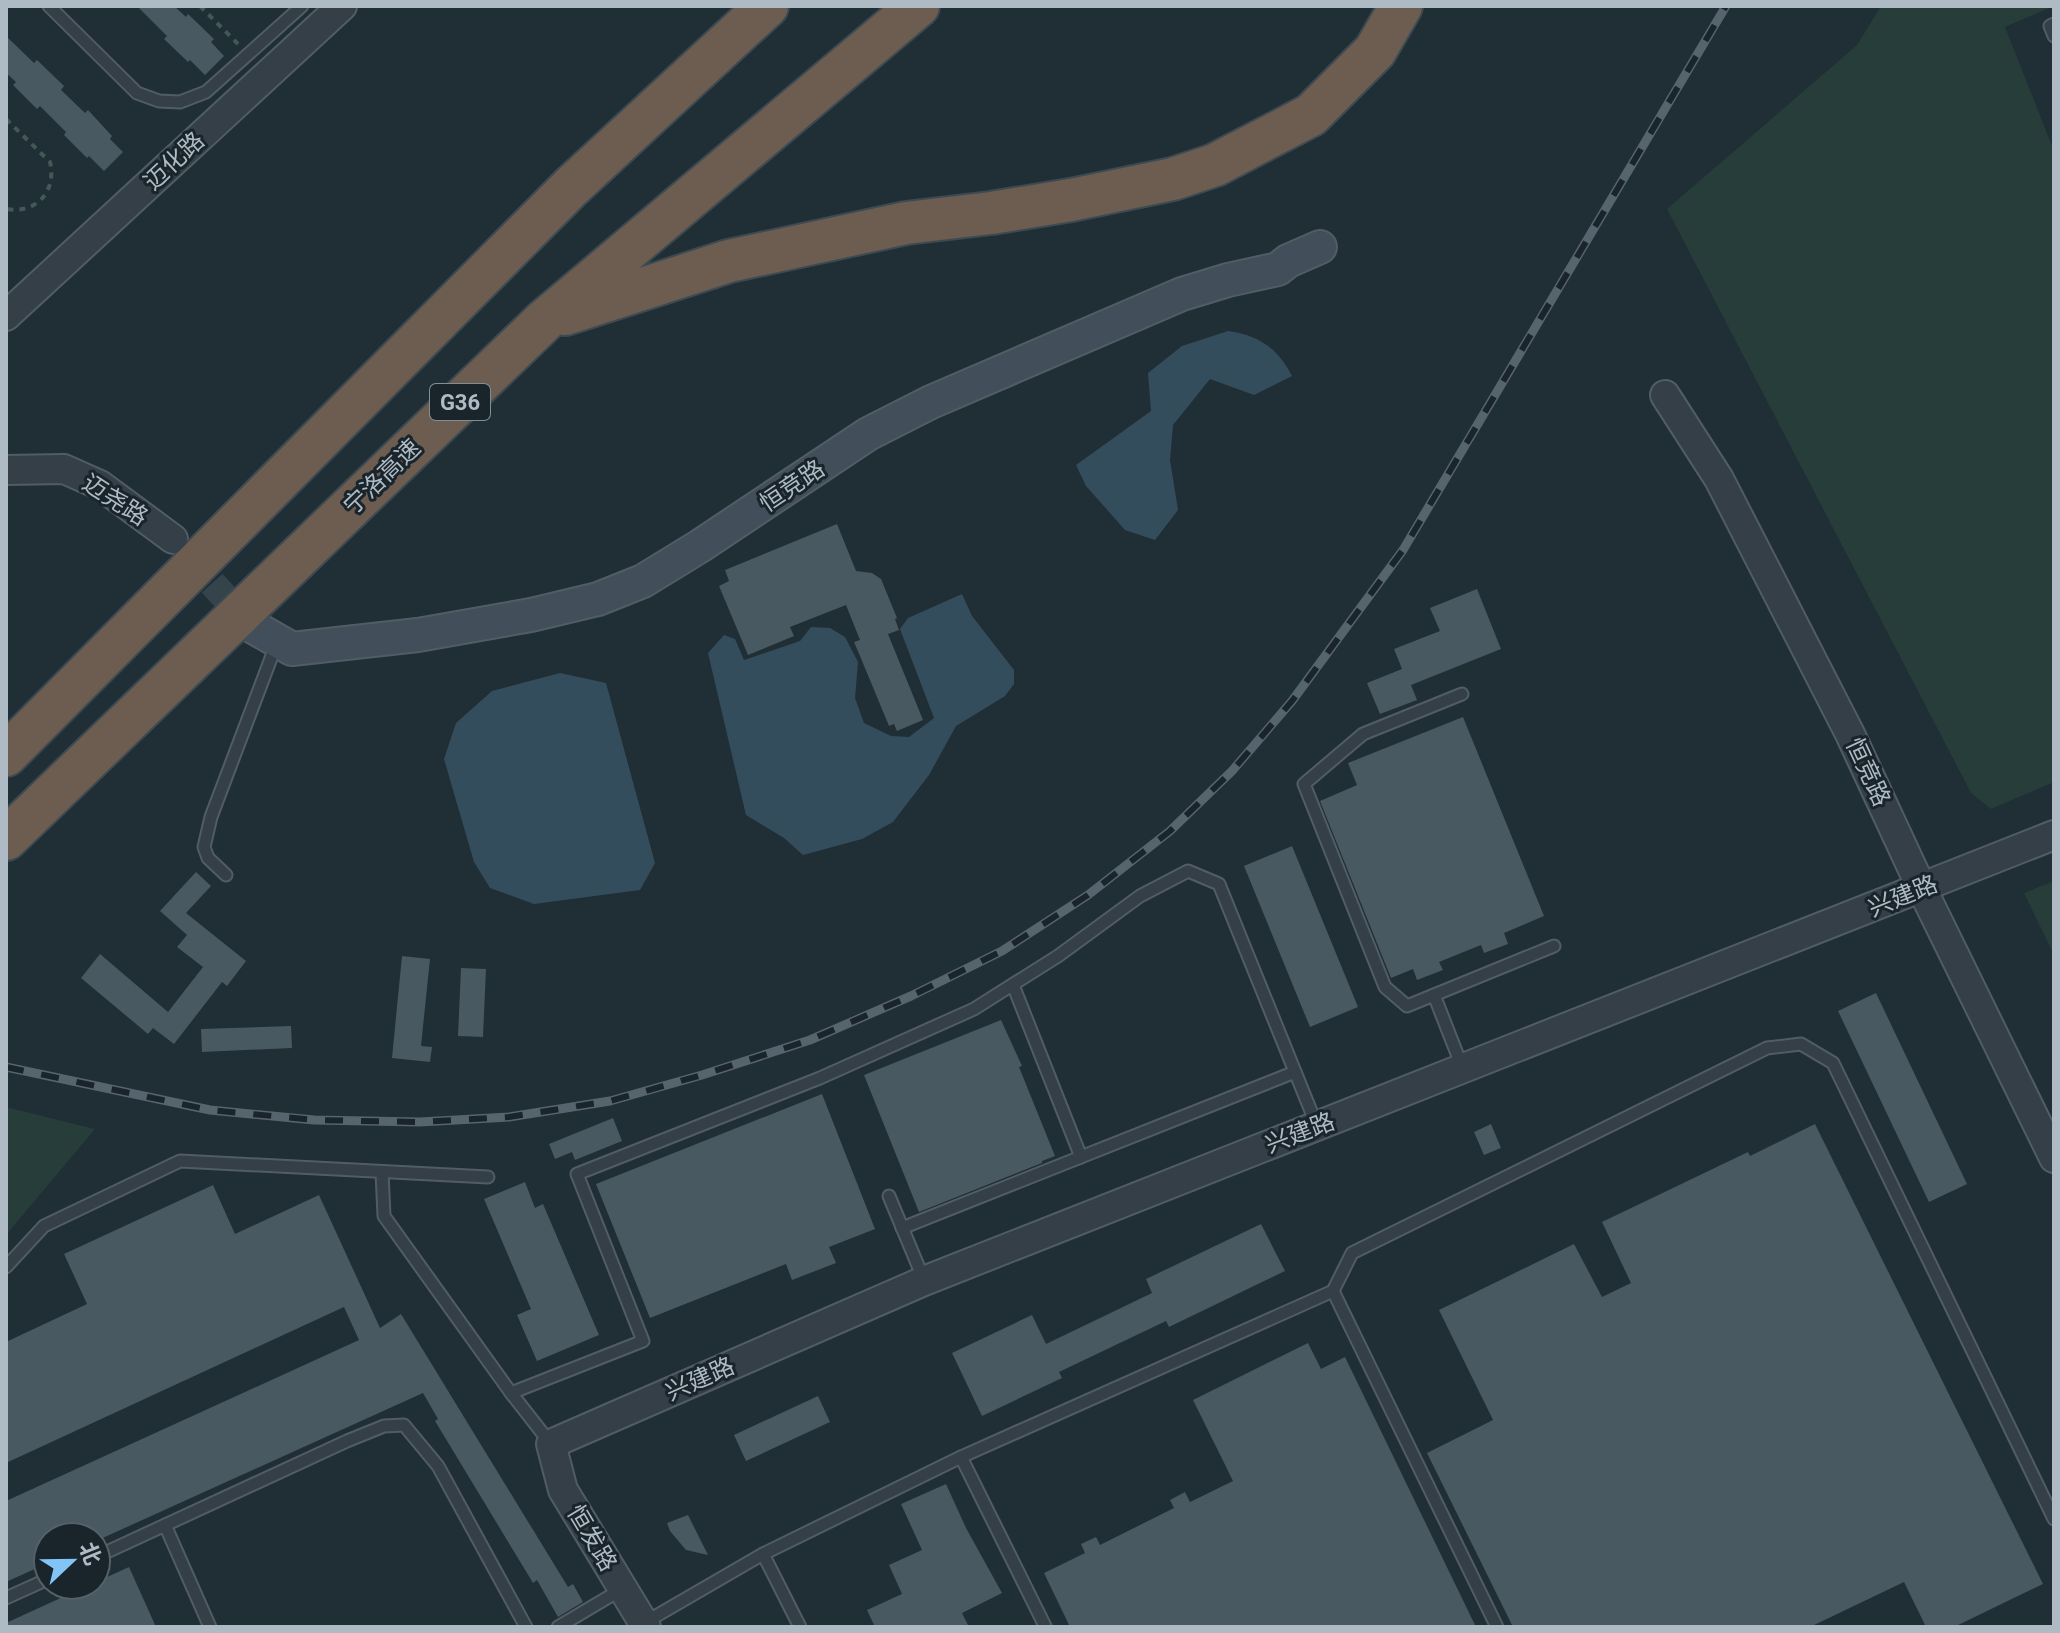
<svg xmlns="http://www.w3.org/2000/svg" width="2060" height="1633" font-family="Roboto,'Noto Sans SC',sans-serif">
  <rect width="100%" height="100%" fill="#202e36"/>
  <g fill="#263d39">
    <path d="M1881 6H2054L2005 27 2054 151V782L1991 809 1971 793 1667 209 1857 45Z"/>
    <path d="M2054 881V955L2024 893Z"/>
    <path d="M6 1107 95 1129 6 1235Z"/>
  </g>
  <g fill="#344d5d">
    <path d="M1228 331C1258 335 1278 348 1292 376L1254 395 1210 379 1173 425 1170 460 1178 510 1155 540 1125 530 1086 486 1076 465 1151 411 1148 373 1182 346Z"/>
    <path d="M962 594 972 616 1014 670V684L1005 696 956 726 929 775 893 822 862 839 803 855 784 838 746 815 708 653 724 635 735 639 744 660 800 641 811 627 830 628 845 637 858 662 855 698 864 723 891 736 909 737 934 718 900 629 908 618Z"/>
    <path d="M560 673 606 683 655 863 640 890 534 904 490 888 474 862 444 759 456 723 492 691Z"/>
  </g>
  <g fill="#485962">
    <path d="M137 6H174L186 17 188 14 214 39 211 42 224 56 205 75 190 60 188 62 164 39 167 36Z"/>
    <path d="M6 36 34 63 37 60 64 86 61 90 85 113 88 110 112 136 110 139 123 152 104 171 89 156 87 158 64 135 66 132 40 106 37 109 13 85 16 82 6 73Z"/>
    <path d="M837 524 856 571 872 573 881 579 897 618 895 619 899 630 888 634 923 720 897 731 894 724 889 726 860 656 854 642 860 640 846 605 790 627 794 636 748 655 719 586 729 581 725 570Z"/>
    <path d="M1477 589 1501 649 1411 685 1417 700 1380 714 1367 683 1402 669 1394 649 1440 631 1430 608Z"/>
    <path d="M1463 717 1544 916 1504 933 1508 944 1484 953 1481 945 1439 962 1443 970 1417 980 1413 969 1391 978 1320 801 1357 785 1348 763Z"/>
    <path d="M1292 846 1358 1007 1310 1027 1244 866Z"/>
    <path d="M196 872 211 886 186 913 246 961 227 986 222 982 174 1044 153 1028 148 1034 81 978 100 954 168 1012 203 967 177 947 187 935 160 911Z"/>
    <path d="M402 956 430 959 421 1046 432 1047 430 1062 392 1058Z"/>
    <path d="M461 968 486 969 483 1037 458 1036Z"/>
    <path d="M1876 993 1967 1184 1929 1202 1838 1011Z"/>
    <path d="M1001 1020 1022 1066 1019 1067 1055 1156 1042 1161V1163L919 1212 864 1075Z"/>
    <path d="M291 1026 292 1048 202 1052 201 1029Z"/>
    <path d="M822 1094 875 1229 829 1247 836 1263 792 1280 786 1264 650 1318 596 1184Z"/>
    <path d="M613 1118 622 1141 575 1160 572 1152 555 1159 549 1144Z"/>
    <path d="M1491 1124 1501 1148 1484 1155 1474 1132Z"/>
    <path d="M1815 1124 2043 1584 1954 1627H1926L1904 1582 1810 1627H1513L1427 1453 1493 1420 1439 1310 1574 1244 1602 1297 1631 1283 1602 1222 1748 1152 1750 1156Z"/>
    <path d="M525 1182 535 1208 543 1204 599 1335 537 1361 517 1315 531 1309 484 1199Z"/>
    <path d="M213 1185 235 1234 319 1195 380 1328 401 1314 568 1587 573 1584 583 1602 558 1617 537 1580 533 1583 435 1421 438 1419 423 1393 96 1541V1537H48V1563L6 1582V1501L359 1340 344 1307 6 1463V1342L87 1304 64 1254Z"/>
    <path d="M1261 1224 1285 1271 1169 1327 1166 1321 1059 1372 1062 1378 982 1416 952 1353 1032 1315 1046 1344 1152 1293 1146 1279Z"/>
    <path d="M1308 1343 1321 1369 1345 1357 1476 1627H1070L1044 1573 1085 1553 1081 1544 1096 1537 1100 1545 1174 1508 1170 1500 1185 1492 1190 1502 1233 1481 1193 1400Z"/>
    <path d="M818 1396 830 1422 746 1461 734 1435Z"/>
    <path d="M946 1484 966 1528 1002 1593 962 1613 969 1627H875L867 1610 902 1594 889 1565 922 1550 901 1504Z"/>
    <path d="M688 1515 708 1555 686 1550 670 1531 667 1523Z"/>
    <path d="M129 1567 156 1627H6V1623L89 1585H96V1582Z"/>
  </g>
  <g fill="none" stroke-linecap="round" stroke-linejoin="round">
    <path stroke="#35434b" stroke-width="28" stroke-dasharray="28 14" stroke-linecap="butt" d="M184 552 250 625"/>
    <g stroke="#515d65" stroke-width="15">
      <g id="service">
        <path d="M49 6 137 93 159 101 180 102 206 92 302 6"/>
        <path d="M2054 24 2050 26 2054 36"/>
        <path d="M1462 694 1363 734 1304 784 1385 987 1407 1006 1554 946"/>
        <path d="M226 875 208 858 204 847 211 817 276 645"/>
        <path d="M1013 985 1081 1157"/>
        <path d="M1434 995 1463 1069"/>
        <path d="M382 1172 384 1216 511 1393 551 1444"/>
        <path d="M889 1196 924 1280"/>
        <path d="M902 1228 1295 1072"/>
        <path d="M6 1267 44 1226 180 1161 488 1177"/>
        <path d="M1333 1291 1497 1627"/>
        <path d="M511 1393 643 1341 577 1174 820 1078 974 1009 1058 956 1140 896 1188 871 1219 884 1317 1126"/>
        <path d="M961 1457 1045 1626 1043 1627"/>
        <path d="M165 1525 210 1627"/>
        <path d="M763 1554 800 1627"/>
        <path d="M96 1557 347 1441 384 1426 404 1425 438 1466 526 1627"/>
        <path d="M6 1598 48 1579"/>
        <path d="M644 1623 763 1554 961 1457 1333 1291 1352 1253 1767 1048 1801 1044 1833 1063 2054 1519"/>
        <path d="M558 1627 622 1589"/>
      </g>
    </g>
    <g stroke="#515d65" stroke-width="32">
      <g id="tertiary">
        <path d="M6 316 342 6"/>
        <path d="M1665 395 1719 479 1850 734 1922 889 2054 1158"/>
        <path d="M6 470 64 469 100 485 173 539"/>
        <path d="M646 1627 563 1490 551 1444 924 1281 2054 835"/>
      </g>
    </g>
    <g stroke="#515d65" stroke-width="36">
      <path id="secondary" d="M250 625 292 649 418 635 531 615 598 599 643 581 700 546 868 434 931 402 1182 294 1228 280 1278 269 1288 261 1320 247"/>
    </g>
    <g stroke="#3e4a51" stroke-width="46">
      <g id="motorway">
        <path d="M565 314 729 261 906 223 991 213 1071 200 1173 179 1215 165 1311 115 1375 51 1401 6"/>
        <path d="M6 755 571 187 767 6"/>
        <path d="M6 839 545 320 918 6"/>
      </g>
    </g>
    <g stroke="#445957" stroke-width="4" stroke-dasharray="6 6" stroke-linecap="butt">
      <path d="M200 6 238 44"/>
      <path d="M6 119 50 162C57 192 36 214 6 209"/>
    </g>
    <use href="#service" stroke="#343f47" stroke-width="11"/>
    <use href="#tertiary" stroke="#343f47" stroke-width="28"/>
    <use href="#secondary" stroke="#424f5a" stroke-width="32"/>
    <use href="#motorway" stroke="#6d5d51" stroke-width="42"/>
    <g stroke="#56646e" stroke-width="9">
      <path id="rail" d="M6 1067 210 1110 314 1120 420 1122 509 1117 610 1101 702 1075 810 1040 911 996 1002 951 1088 895 1170 831 1232 771 1292 701 1403 550 1726 6"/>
    </g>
    <use href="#rail" stroke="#19242b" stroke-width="6" stroke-dasharray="18" stroke-linecap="butt"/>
  </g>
  <g text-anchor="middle" stroke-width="6" stroke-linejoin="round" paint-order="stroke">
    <rect fill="#19242b" stroke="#818e96" stroke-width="2" x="430" y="384" width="60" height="36" rx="6"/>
    <g font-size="22" font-weight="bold" fill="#aebbc4">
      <text x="460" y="410">G36</text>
    </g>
    <g font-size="24" fill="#aebbc4" stroke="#19242b">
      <text transform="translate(174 161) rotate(-43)" y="8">迈化路</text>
      <text transform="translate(382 477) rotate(-44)" y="8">宁洛高速</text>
      <text transform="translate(792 486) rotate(-34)" y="8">恒竞路</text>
      <text transform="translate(115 500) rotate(33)" y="8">迈尧路</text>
      <text transform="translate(1868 772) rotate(65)" y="8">恒竞路</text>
      <text transform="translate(1903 896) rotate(-22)" y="8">兴建路</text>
      <text transform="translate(1300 1133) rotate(-21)" y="8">兴建路</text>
      <text transform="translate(700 1379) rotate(-24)" y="8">兴建路</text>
      <text transform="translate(592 1538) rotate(59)" y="8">恒发路</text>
    </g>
  </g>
  <rect width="2060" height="1633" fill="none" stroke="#aebbc4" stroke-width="16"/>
  <g transform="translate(72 1561) rotate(68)"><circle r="38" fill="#19242b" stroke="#556068" stroke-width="2"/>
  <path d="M0-6L14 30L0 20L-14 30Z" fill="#82c4f5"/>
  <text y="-12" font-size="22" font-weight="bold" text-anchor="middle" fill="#aebbc4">北</text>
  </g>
</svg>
